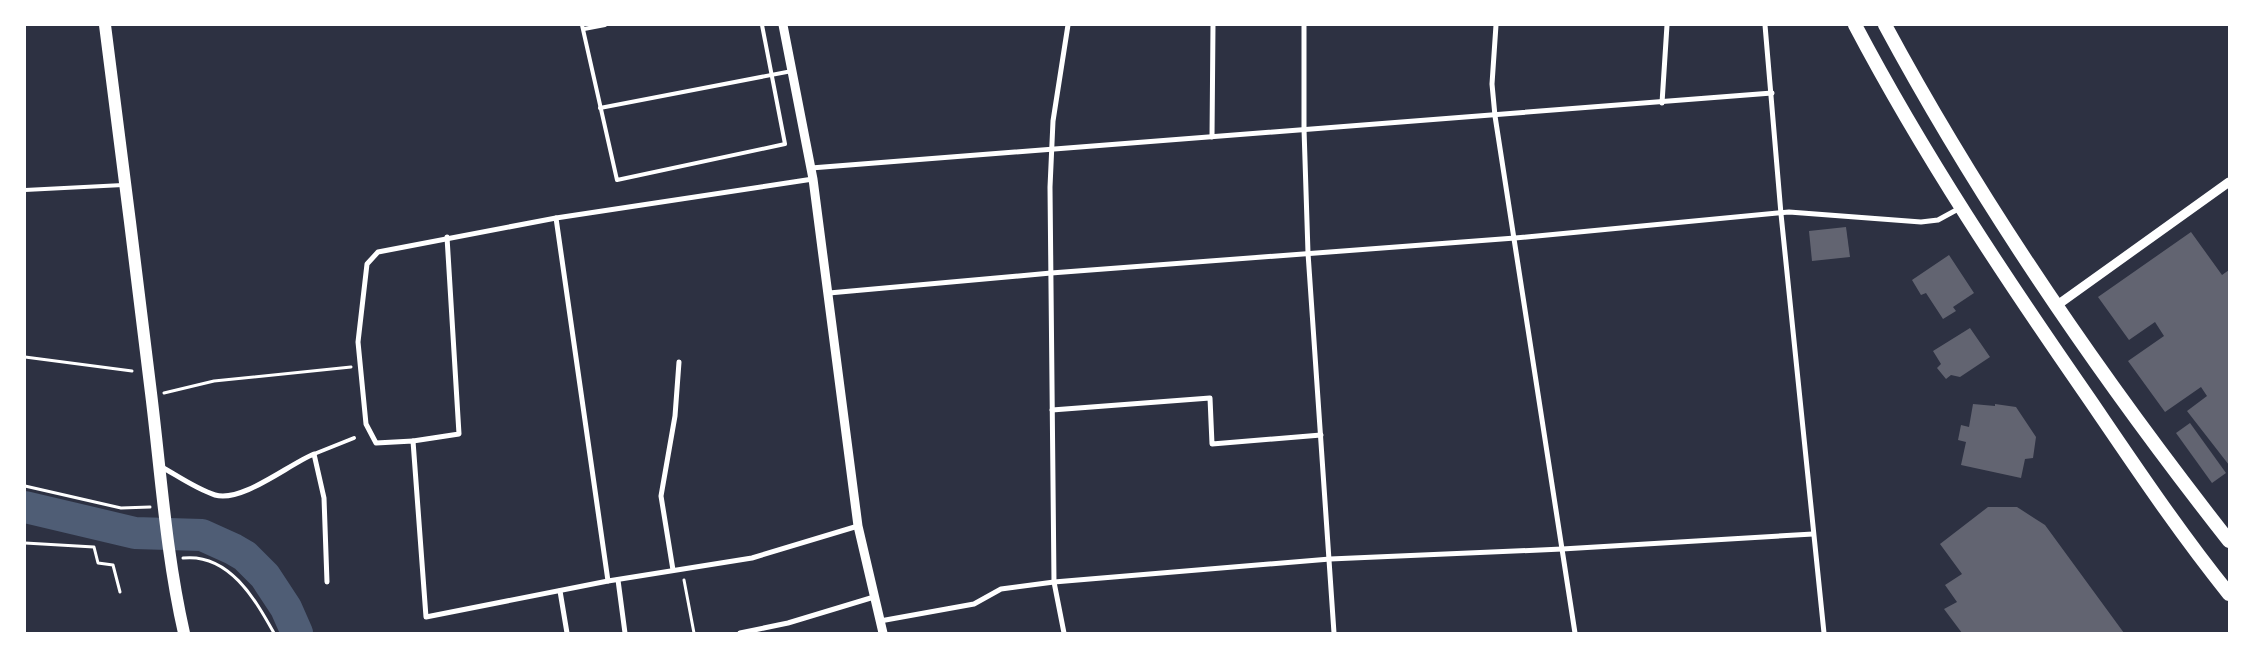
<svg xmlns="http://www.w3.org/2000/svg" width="2254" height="658" font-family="Helvetica,sans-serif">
  <rect width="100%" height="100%" fill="#2d3142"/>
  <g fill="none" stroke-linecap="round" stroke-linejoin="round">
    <path stroke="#4f5d75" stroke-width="32" d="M25 507 135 533 202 535 233 549 245 556 265 576 286 608 297 633"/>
  </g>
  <g fill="#626471">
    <path d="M1846 227 1850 257 1812 261 1809 231Z"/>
    <path d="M2191 232 2222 275 2229 270V465L2187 411 2207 396 2201 387 2165 412 2128 361 2164 336 2155 322 2129 340 2098 297Z"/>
    <path d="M1949 255 1974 293 1953 307 1956 311 1943 319 1926 293 1921 295 1912 280Z"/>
    <path d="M1970 328 1990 357 1960 377 1951 375 1946 379 1937 368 1941 364 1933 351Z"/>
    <path d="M1973 404 1995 406V404L2016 407 2036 437 2033 458 2025 459 2021 478 1961 465 1966 442 1958 440 1961 425 1969 427Z"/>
    <path d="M2190 423 2226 473 2212 483 2176 433Z"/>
    <path d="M1988 507H2017L2045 525 2124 633H1962L1944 609 1957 602 1945 585 1962 574 1940 544Z"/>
  </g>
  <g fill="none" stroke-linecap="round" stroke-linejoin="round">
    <g stroke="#fff" stroke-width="3">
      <path d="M25 357 132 371"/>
      <path d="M164 393 214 381 351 367"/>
      <path d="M25 486 121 508 150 507"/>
      <path d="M25 543 94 547 98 563 113 565 120 592"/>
      <path d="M183 558C229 553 255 599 274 633"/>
      <path d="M684 580 694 633"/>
    </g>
    <g stroke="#fff" stroke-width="4">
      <path d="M582 25 617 180 785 144 762 25"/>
      <path d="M584 29 605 25"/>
      <path d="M600 108 792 71"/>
      <path d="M25 190 123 185"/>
      <path d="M314 454 354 438"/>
    </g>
    <g stroke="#fff" stroke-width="5">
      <path d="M1304 25V129L1308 253 1334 633"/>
      <path d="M1496 25 1492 84 1495 116 1575 633"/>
      <path d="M1765 25 1781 214 1824 633"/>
      <path d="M1662 103 1667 25"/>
      <path d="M1212 137 1213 25"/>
      <path d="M811 168 1772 93"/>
      <path d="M813 179 556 218 378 252 367 264 358 342 366 424 376 443 413 441 426 617 608 581 752 558 858 526"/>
      <path d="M556 218 608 581"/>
      <path d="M829 293 1051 273 1515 238 1789 212 1921 222 1938 220 1960 208"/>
      <path d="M1052 410 1210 398 1212 444 1321 435"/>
      <path d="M413 441 459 434 447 237"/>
      <path d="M160 466C178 476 196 489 215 495 242 503 289 464 314 454L324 498 327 582"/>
      <path d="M673 570 661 496 675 416 679 362"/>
      <path d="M618 580 625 633"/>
      <path d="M560 591 567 633"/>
      <path d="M880 621 974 604 1001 589 1054 582 1330 559 1562 549 1813 534"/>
      <path d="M740 633 788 623 874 597"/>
      <path d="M1064 633 1054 582 1050 187 1053 121 1068 25"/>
    </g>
    <g stroke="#fff" stroke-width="9">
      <path d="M783 25 813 179 858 526 883 633"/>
      <path d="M2056 306 2229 182"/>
    </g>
    <path stroke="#fff" stroke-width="12" d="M105 25C121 148 136 270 151 393 161 474 166 554 184 633"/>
    <g stroke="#fff" stroke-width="14">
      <path d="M1855 25C1924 156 2006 279 2090 400 2135 466 2179 532 2229 594"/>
      <path d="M1885 25C1983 207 2101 378 2229 541"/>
    </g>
  </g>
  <rect width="2254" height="658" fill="none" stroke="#ffffff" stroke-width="52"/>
</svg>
